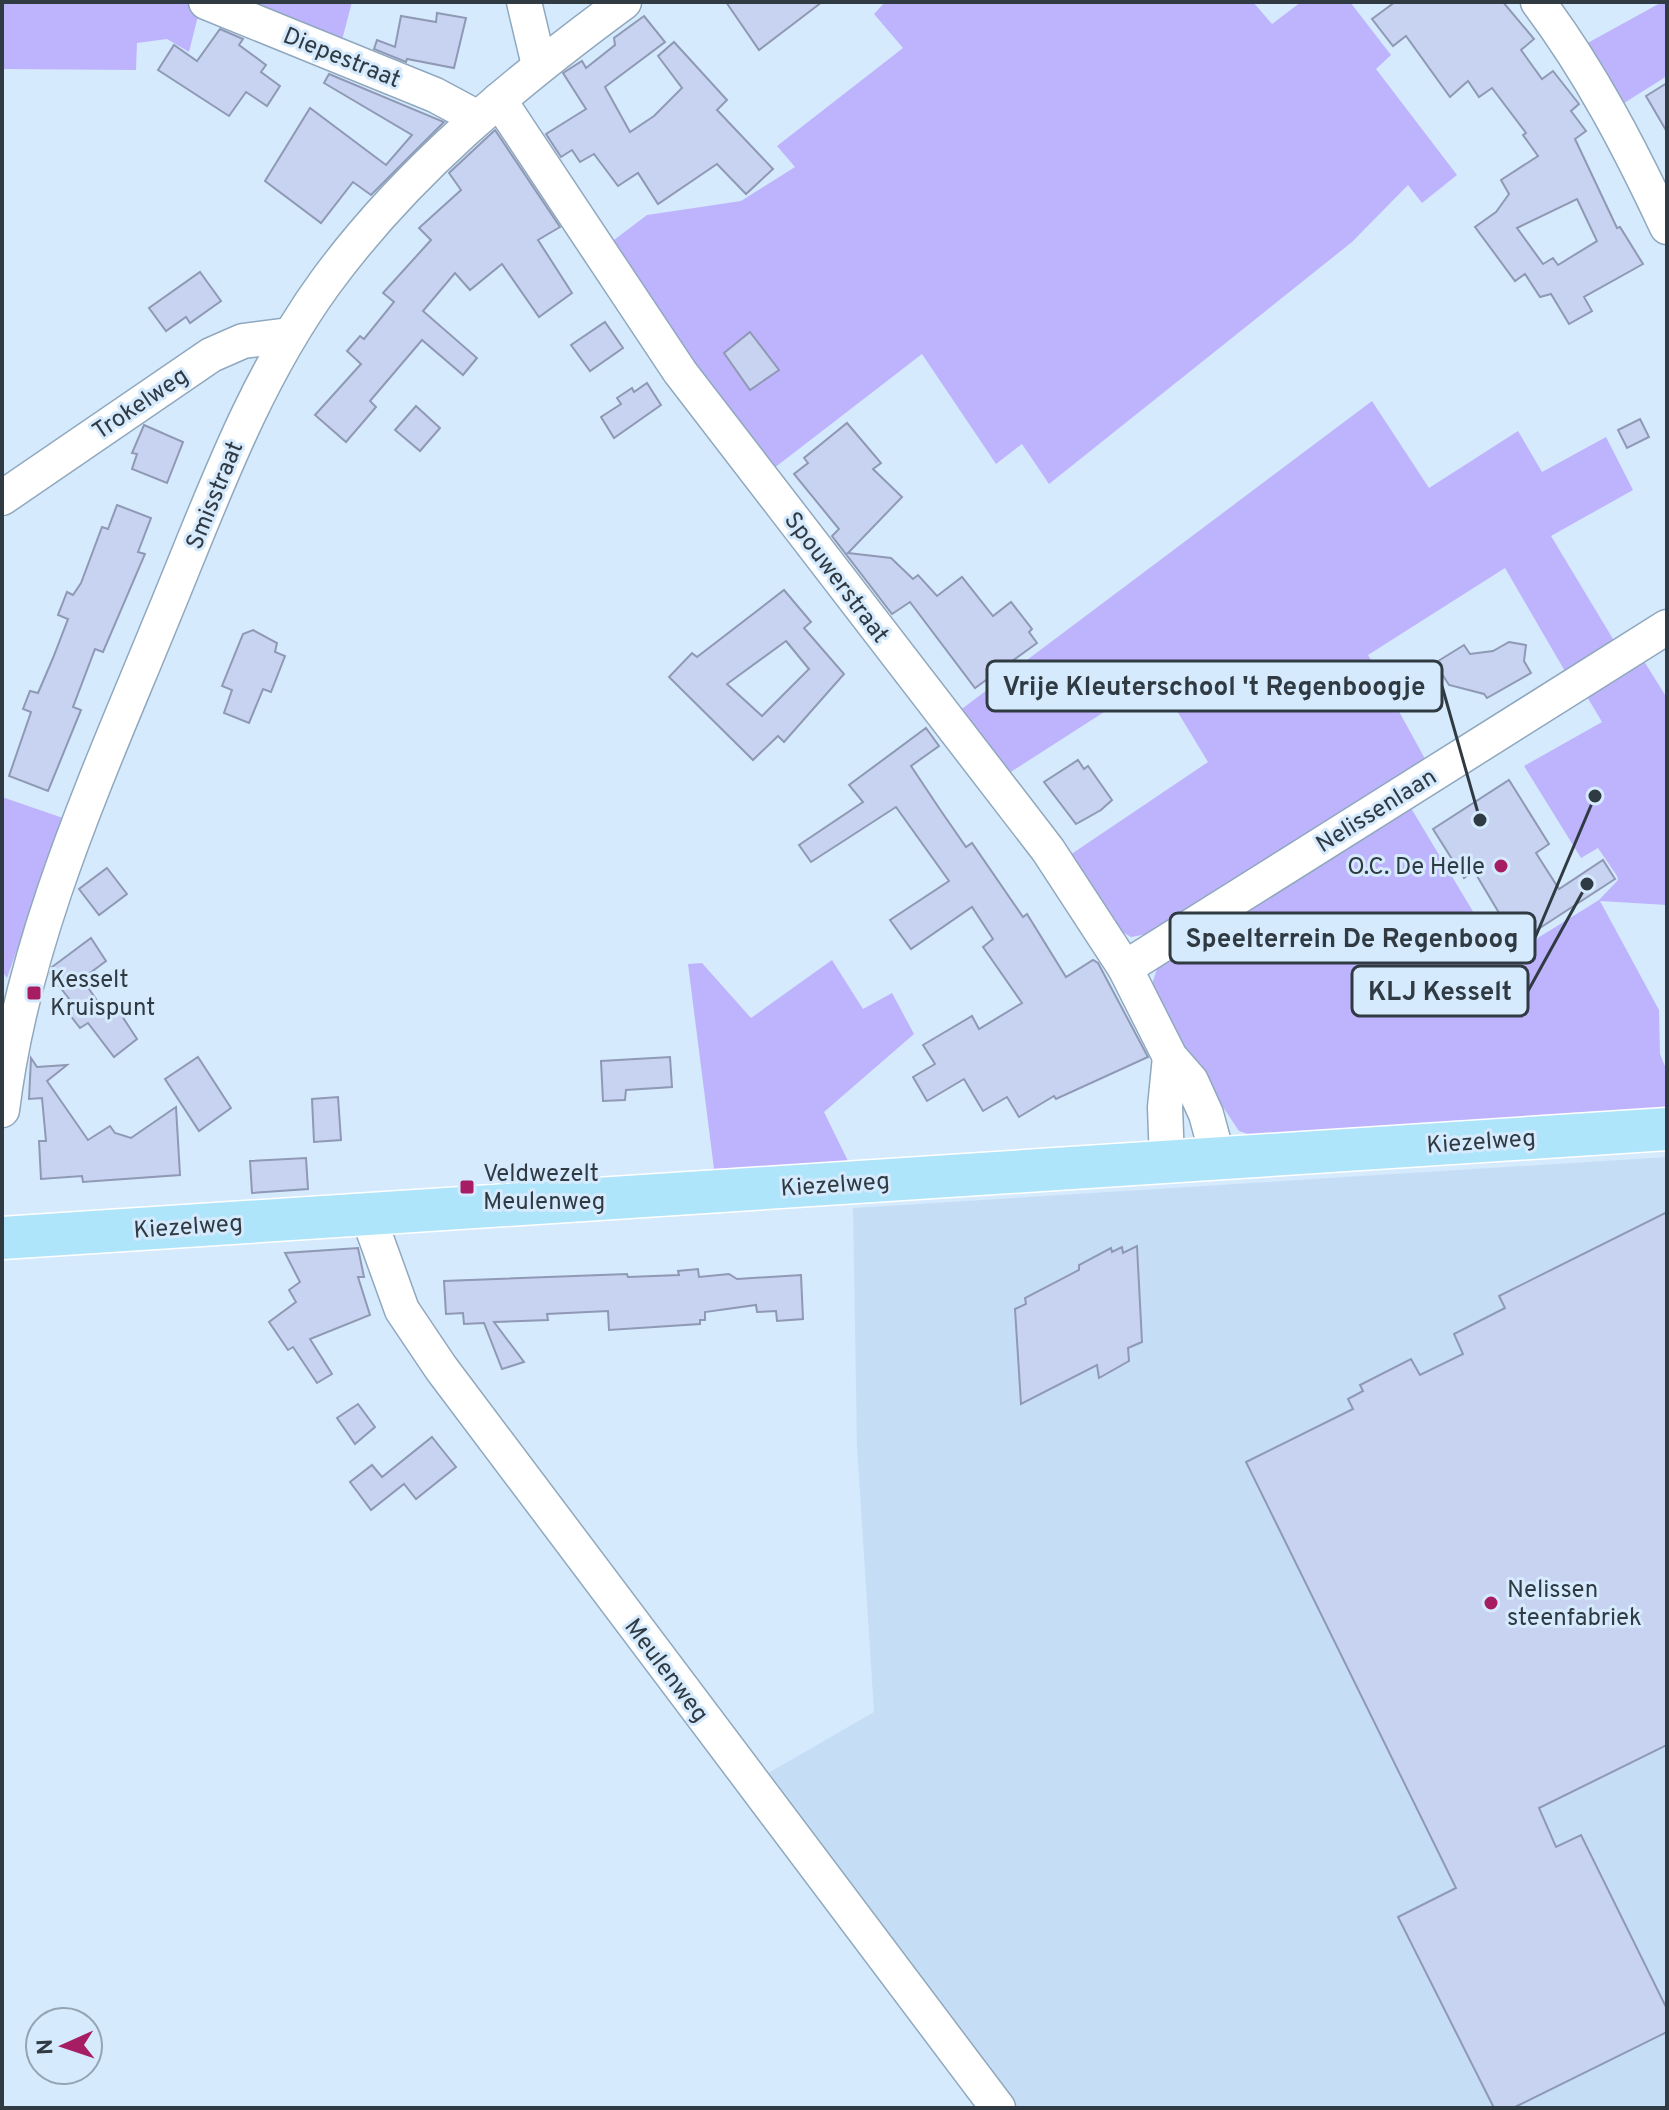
<svg xmlns="http://www.w3.org/2000/svg" width="1669" height="2110" font-family="Overpass,sans-serif">
  <rect width="100%" height="100%" fill="#d6eafd"/>
  <path fill="#c6def5" d="M1667 1157V2108H1013L763 1776 874 1712 857 1447 853 1208Z"/>
  <g fill="#beb4fd">
    <path d="M2 2H189L201 4 189 52 167 39 137 43 136 70 2 69Z"/>
    <path d="M243 2H352L342 40Z"/>
    <path d="M885 2H1253L1272 24 1301 2H1350L1391 55 1376 69 1457 175 1422 203 1408 185 1352 242 1049 484 1022 444 996 464 922 354 769 472 610 243 647 215 741 201 795 167 777 146 903 48 874 14Z"/>
    <path d="M1662 2H1667V76L1621 105 1584 45Z"/>
    <path d="M1372 401 1429 488 1518 431 1542 472 1606 437 1633 490 1551 536 1616 644 1566 673 1505 568 1368 655 1429 766 1153 933 1131 937 1114 927 1064 859 1208 762 1157 678 1003 777 955 714Z"/>
    <path d="M1642 658 1667 698V905L1600 901 1659 1010 1660 1054 1667 1071V1109L1254 1136 1239 1131 1157 1008 1150 990 1159 963 1408 803 1502 960 1599 900 1618 880 1617 876 1598 848 1581 858 1524 766 1602 722 1586 695Z"/>
    <path d="M2 797 63 818 7 978 2 971Z"/>
    <path d="M832 960 863 1009 892 993 914 1034 824 1112 849 1163 714 1169 688 964 702 963 751 1018Z"/>
  </g>
  <g fill="#c7d3f0" stroke="#8f99b5" stroke-width="2" fill-rule="evenodd">
    <path d="M726 2H822L759 50Z"/>
    <path d="M1395 2H1503L1534 39 1521 50 1542 79 1553 71 1579 104 1571 111 1586 131 1575 139 1617 228 1620 227 1643 264 1584 297 1592 311 1569 324 1551 294 1540 297 1525 274 1515 281 1475 227 1496 212 1509 194 1501 180 1538 156 1523 135 1526 133 1492 88 1479 97 1468 81 1450 97 1406 36 1393 46 1372 19ZM1577 199 1597 241 1558 265 1553 258 1543 264 1517 228Z"/>
    <path d="M437 13 466 18 454 68 407 59 406 62 374 49 377 40 395 47 401 16 436 22Z"/>
    <path d="M644 16 665 42 605 87 630 132 654 116 682 88 658 56 674 42 727 100 717 110 773 169 746 194 717 164 658 204 638 173 618 186 594 154 580 162 572 150 561 157 546 134 586 109 563 73 582 61 586 68 615 45 614 38Z"/>
    <path d="M220 29 243 39 239 45 266 65 261 72 280 86 267 106 246 92 229 116 158 70 174 45 197 61Z"/>
    <path d="M329 74 444 122 371 195 353 182 321 223 265 181 310 108 386 165 412 135 324 83Z"/>
    <path d="M1667 83V132L1646 96Z"/>
    <path d="M495 130 560 227 538 240 572 293 539 317 502 264 470 290 455 273 423 311 477 358 463 375 422 340 370 401 376 407 346 442 315 415 361 364 347 351 360 336 364 339 394 302 383 293 431 240 419 228 461 190 449 173Z"/>
    <path d="M200 272 221 301 190 323 186 317 166 331 149 308Z"/>
    <path d="M605 322 623 348 590 371 571 345Z"/>
    <path d="M750 332 779 370 750 390 724 353Z"/>
    <path d="M647 383 661 405 614 438 601 417 621 404 617 398 632 388 634 392Z"/>
    <path d="M416 406 440 428 420 451 395 430Z"/>
    <path d="M1640 419 1649 437 1627 448 1618 430Z"/>
    <path d="M847 423 881 463 873 469 902 497 848 553 891 558 913 579 918 575 937 596 962 577 993 616 1011 602 1032 629 1029 632 1037 643 975 688 910 602 892 614 832 536 839 529 794 474 808 463 804 458Z"/>
    <path d="M144 425 183 442 167 483 132 469 137 454 132 453Z"/>
    <path d="M117 505 151 518 138 552 145 554 103 652 95 649 73 707 81 710 48 791 9 776 31 712 23 709 30 691 38 693 53 658 68 619 58 615 67 592 73 595 81 583 102 527 108 529Z"/>
    <path d="M784 590 811 622 804 628 844 674 784 742 778 736 753 760 669 677 692 653 697 657ZM786 641 809 669 762 716 727 684Z"/>
    <path d="M253 630 277 643 275 652 285 656 271 692 263 689 249 723 224 713 232 690 222 686 243 634Z"/>
    <path d="M1509 642 1526 645 1524 661 1531 673 1487 698 1484 694 1449 685 1435 663 1464 645 1470 654 1493 651Z"/>
    <path d="M926 728 939 746 911 766 939 808 966 847 972 843 1023 917 1027 914 1066 977 1093 960 1098 963 1148 1057 1056 1099 1054 1096 1019 1117 1007 1097 983 1111 964 1079 927 1101 913 1077 935 1064 923 1045 972 1016 979 1029 1022 1003 983 947 993 939 972 907 911 949 890 920 949 881 896 807 811 862 799 845 863 802 849 785Z"/>
    <path d="M1078 760 1084 769 1088 766 1112 800 1101 810 1076 824 1044 782Z"/>
    <path d="M1509 780 1549 844 1536 853 1559 889 1603 860 1615 879 1517 943 1474 871 1464 878 1433 829Z"/>
    <path d="M107 868 127 894 99 915 79 889Z"/>
    <path d="M91 938 106 961 82 979 110 1019 120 1013 137 1039 114 1057 88 1023 80 1028 66 1010 73 1004 50 974 52 967Z"/>
    <path d="M198 1057 231 1108 199 1131 165 1079Z"/>
    <path d="M670 1057 672 1087 626 1090 625 1100 603 1101 601 1061Z"/>
    <path d="M31 1058 37 1067 67 1065 47 1081 88 1140 110 1126 115 1133 131 1138 176 1107 180 1175 83 1182 82 1176 41 1179 39 1141H46L42 1098 29 1099Z"/>
    <path d="M338 1097 341 1140 314 1142 312 1099Z"/>
    <path d="M306 1158 308 1189 252 1193 250 1161Z"/>
    <path d="M1667 1212V1745L1539 1808 1556 1847 1581 1835 1667 2009V2032L1513 2108H1494L1398 1917 1456 1888 1246 1462 1353 1409 1348 1399 1363 1391 1360 1385 1411 1359 1420 1375 1463 1354 1454 1334 1505 1308 1499 1296Z"/>
    <path d="M1137 1246 1142 1342 1128 1348 1129 1361 1099 1378 1097 1365 1021 1404 1015 1309 1026 1304 1025 1298 1079 1270V1265L1111 1248 1112 1252 1122 1247 1123 1253Z"/>
    <path d="M358 1248 364 1277H358L370 1315 310 1339 332 1374 317 1383 293 1347 288 1350 269 1322 296 1302 289 1290 300 1282 285 1253Z"/>
    <path d="M698 1269 699 1277 729 1274 737 1279 801 1275 803 1319 777 1321 776 1311 757 1312 756 1305 705 1312V1320H700V1324L609 1330 608 1311 547 1314 548 1320 494 1322 524 1362 502 1369 484 1323 464 1324 463 1313 446 1314 444 1281 627 1274 628 1277 679 1275 678 1271Z"/>
    <path d="M358 1404 375 1427 355 1444 337 1418Z"/>
    <path d="M432 1437 456 1467 416 1499 404 1484 371 1510 350 1482 372 1465 382 1477Z"/>
  </g>
  <g fill="none" stroke-linecap="round" stroke-linejoin="round">
    <g stroke="#90a8be" stroke-width="37">
      <g id="minor">
        <path d="M206 2 435 95 476 117"/>
        <path d="M524 2 539 65"/>
        <path d="M1538 2C1590 71 1630 148 1667 227"/>
        <path d="M499 100 680 372 1048 850 1125 968 1170 1057 1191 1081 1206 1114 1218 1158"/>
        <path d="M2 498 211 355 243 341 289 335"/>
        <path d="M1125 968 1667 627"/>
        <path d="M2 1110C23 938 97 778 162 619 210 504 251 385 325 283 406 172 514 83 624 2"/>
        <path d="M1167 1161 1165 1107 1170 1057"/>
        <path d="M367 1213 402 1310 441 1368 998 2108"/>
      </g>
    </g>
    <g stroke="#fff" stroke-width="45">
      <path id="major" d="M2 1238 1667 1129"/>
    </g>
    <use href="#minor" stroke="#fff" stroke-width="34"/>
    <use href="#major" stroke="#afe5fa" stroke-width="42"/>
  </g>
  <g fill="#a71d64" stroke="#d6eafd" stroke-width="3">
    <circle cx="1501" cy="866" r="8"/>
    <rect x="26" y="985" width="16" height="16" rx="4"/>
    <rect x="459" y="1179" width="16" height="16" rx="4"/>
    <circle cx="1491" cy="1603" r="8"/>
  </g>
  <g text-anchor="middle" stroke-width="6" stroke-linejoin="round" paint-order="stroke">
    <g font-size="24" fill="#303a43" stroke="#d6eafd">
      <text transform="translate(342 57) rotate(22)" y="8">Diepestraat</text>
      <text transform="translate(140 403) rotate(-34)" y="8">Trokelweg</text>
      <text transform="translate(214 495) rotate(-68)" y="8">Smisstraat</text>
      <text transform="translate(837 577) rotate(53)" y="8">Spouwerstraat</text>
      <text transform="translate(1376 810) rotate(-32)" y="8">Nelissenlaan</text>
      <text transform="translate(1481 1141) rotate(-4)" y="8">Kiezelweg</text>
      <text transform="translate(835 1184) rotate(-4)" y="8">Kiezelweg</text>
      <text transform="translate(188 1226) rotate(-4)" y="8">Kiezelweg</text>
      <text transform="translate(667 1670) rotate(53)" y="8">Meulenweg</text>
    </g>
    <g font-size="24" fill="#303a43" stroke="#d6eafd" text-anchor="start">
      <text x="1485" y="874" text-anchor="end">O.C. De Helle</text>
      <text x="50" y="987">Kesselt<tspan x="50" dy="28">Kruispunt</tspan></text>
      <text x="483" y="1181">Veldwezelt<tspan x="483" dy="28">Meulenweg</tspan></text>
      <text x="1507" y="1597">Nelissen<tspan x="1507" dy="28">steenfabriek</tspan></text>
    </g>
  </g>
  <path fill="none" stroke="#303a43" stroke-width="3" d="M1480 820L1442 686M1595 796L1535 938M1587 884L1528 991"/>
  <g fill="#303a43" stroke="#d6eafd" stroke-width="3">
    <circle cx="1480" cy="820" r="8"/>
    <circle cx="1595" cy="796" r="8"/>
    <circle cx="1587" cy="884" r="8"/>
  </g>
  <g fill="#d6eafd" stroke="#303a43" stroke-width="3">
    <rect x="987" y="661" width="455" height="50" rx="8"/>
    <rect x="1170" y="913" width="365" height="50" rx="8"/>
    <rect x="1352" y="966" width="176" height="50" rx="8"/>
  </g>
  <g font-size="26" text-anchor="middle" font-weight="bold" fill="#303a43">
    <text x="1214" y="695">Vrije Kleuterschool 't Regenboogje</text>
    <text x="1352" y="947">Speelterrein De Regenboog</text>
    <text x="1440" y="1000">KLJ Kesselt</text>
  </g>
  <rect width="1669" height="2110" fill="none" stroke="#303a43" stroke-width="8"/>
  <g transform="translate(64 2046) rotate(267)"><circle r="38" fill="#d6eafd" stroke="#94a4b3" stroke-width="2"/>
  <path d="M0-6L14 30L0 20L-14 30Z" fill="#a71d64"/>
  <text y="-12" font-size="22" font-weight="bold" text-anchor="middle" fill="#303a43">N</text>
  </g>
</svg>
